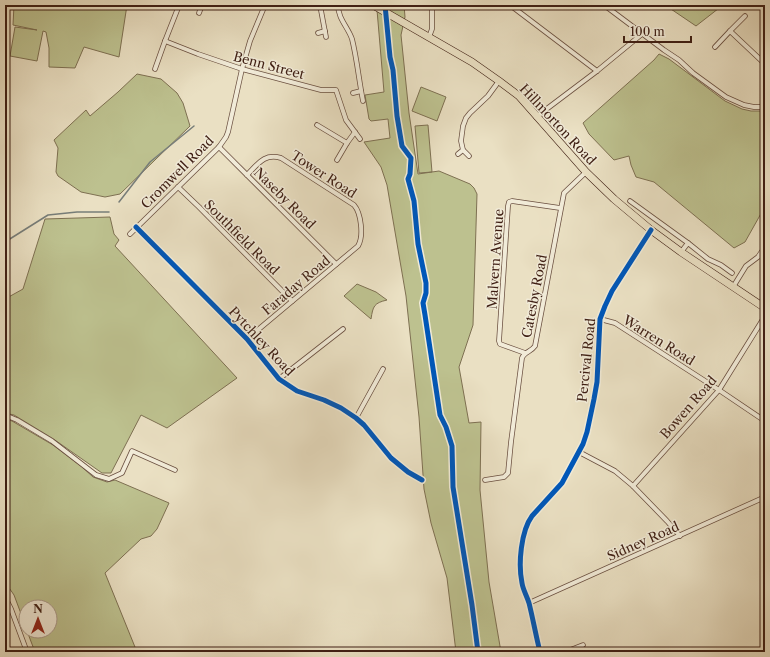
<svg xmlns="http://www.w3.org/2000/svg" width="770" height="657" font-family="'Libre Caslon Text',serif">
  <rect width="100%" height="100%" fill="#eae0c3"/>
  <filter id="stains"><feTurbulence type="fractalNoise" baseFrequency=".005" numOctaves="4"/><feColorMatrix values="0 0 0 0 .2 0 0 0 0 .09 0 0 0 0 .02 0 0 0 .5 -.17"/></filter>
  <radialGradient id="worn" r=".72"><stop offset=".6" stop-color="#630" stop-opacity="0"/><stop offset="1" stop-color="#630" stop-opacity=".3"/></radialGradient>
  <g fill="#bdc18f" stroke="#7e7052">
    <path d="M14 5H127L119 57 84 47 75 68 49 67V48L46 32 43 31 37 61 10 56 15 27 37 30 13 25Z"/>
    <path d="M376 5H404L405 17 401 35 409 113 418 174 432 172 419 173 415 126 428 125 432 172 439 171 470 184 474 188 477 194 473 325 459 367 469 423 481 422 480 490 489 582 501 652H456L447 578 431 523 424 489 419 417 406 296 387 185 381 167 364 142 390 138 388 119 371 121 369 119 365 95 384 92 377 10Z"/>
    <path d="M665 5H723L696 26Z"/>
    <path d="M659 54 669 59 725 101 742 109 751 111H765V209L763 210 745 242 734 248 654 182 636 177 631 165 629 156 614 160 589 134 583 123 654 60Z"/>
    <path d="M137 74 161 79 177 93 183 103 190 126 120 194 105 197 81 192 58 176 56 172 58 148 54 140 86 110 90 116 118 92Z"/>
    <path d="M421 87 446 97 437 121 412 111Z"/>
    <path d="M110 217 114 234 119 240 115 246 237 378 167 428 141 415 111 473H102L52 438 14 415 5 413V299L23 289 45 219Z"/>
    <path d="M357 284 376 292 387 300C374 303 373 306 371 319L344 296Z"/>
    <path d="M5 419 12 421 53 445 81 466 93 477 107 482 115 480 169 503 157 529 151 536 141 539 105 573 137 652H35L27 631H50V607H26V627L14 595 5 582Z"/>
  </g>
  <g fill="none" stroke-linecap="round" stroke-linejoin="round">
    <g stroke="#777d79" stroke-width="1.5">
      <path d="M119 202 150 162 194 126"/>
      <path d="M5 242 48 215 77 212H109"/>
    </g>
    <g stroke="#6a4f40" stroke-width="5.5">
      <g id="minor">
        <path d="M320 5 326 37"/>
        <path d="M338 5C338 19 348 27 352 39 357 59 359 81 363 101"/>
        <path d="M510 5 597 71"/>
        <path d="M604 5 664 50 679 60 693 73 726 97 744 105 754 107H765"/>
        <path d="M178 8 165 41 198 54 242 69 321 90H336L346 120 360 139"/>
        <path d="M199 13 202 5"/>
        <path d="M730 31 745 16"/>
        <path d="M318 33 325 31"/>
        <path d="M429 37 432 29V5"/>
        <path d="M715 47 730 31 765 64"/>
        <path d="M155 69 165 41"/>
        <path d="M353 93 361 91"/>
        <path d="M536 117 597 71 642 34"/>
        <path d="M317 125 347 143"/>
        <path d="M219 147 336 264"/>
        <path d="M458 154 463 150"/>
        <path d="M469 156 463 150 461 141 463 126 466 118 470 113 488 96 499 81"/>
        <path d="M337 160 347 143 355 132"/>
        <path d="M178 187 199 207 292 301"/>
        <path d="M630 201 688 243"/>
        <path d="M136 227 247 339 279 379 297 391 324 400 341 408 356 418 364 425 391 458 408 472 422 480"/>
        <path d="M130 234 219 147 226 137 228 132 242 69 250 41 265 5"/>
        <path d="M681 252 688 243 708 259 721 265 732 273"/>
        <path d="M733 287 746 266 758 257 765 247"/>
        <path d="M600 319 615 323 719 390 765 421"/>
        <path d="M247 339 358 246C364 236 361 213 354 205L281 158C264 153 258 164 247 175"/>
        <path d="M525 353 500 344 499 341 508 206 509 202 512 201 560 208"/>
        <path d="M279 379 343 329"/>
        <path d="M5 415 17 420 52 441 96 475 109 479 122 473 132 451 175 470"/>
        <path d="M356 418 383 369"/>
        <path d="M579 452 615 471 633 486 667 521 680 536"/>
        <path d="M485 480 504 477 508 473 511 442 522 358C524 352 531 352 535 346L564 193 586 172"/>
        <path d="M633 486 719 390 765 316"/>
        <path d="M5 597 11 609 27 652"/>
        <path d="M529 603 765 497"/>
        <path d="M540 652C536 636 533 619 529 603 527 596 523 590 522 583 518 564 521 531 532 516L562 483 583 444 587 432 594 399 597 382 600 319 605 306 612 291 651 230"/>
        <path d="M565 652 583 645"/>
      </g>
    </g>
    <g stroke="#3f1f14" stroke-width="8">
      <path id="trunk" d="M373 5 472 62 499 81 519 96 586 172 614 199 651 230 681 252 765 308"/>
    </g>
    <use href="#minor" stroke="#f1ebd8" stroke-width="4"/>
    <use href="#trunk" stroke="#eae0c3" stroke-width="7"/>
    <g stroke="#f1ebd8" stroke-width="8">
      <g id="cycleway">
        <path d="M385 5 390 57 393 70 397 116 402 146 411 158 410 174 408 179 414 201 418 244 426 283V293L423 303 425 315 440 415 446 427 452 446 453 487 472 605 478 652"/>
        <path d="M136 227 247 339 279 379 297 391 324 400 341 408 356 418 364 425 391 458 408 472 422 480"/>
        <path d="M540 652C536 636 533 619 529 603 527 596 523 590 522 583 518 564 521 531 532 516L562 483 583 444 587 432 594 399 597 382 600 319 605 306 612 291 651 230"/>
      </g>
    </g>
    <use href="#cycleway" stroke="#0057b8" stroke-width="5"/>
  </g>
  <g text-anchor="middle" stroke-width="3" stroke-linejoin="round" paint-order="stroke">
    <g font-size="13" fill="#3f1f14" stroke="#f1ebd8">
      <text transform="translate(269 65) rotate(15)" y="5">Benn Street</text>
      <text transform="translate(558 124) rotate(47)" y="5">Hillmorton Road</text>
      <text transform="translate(177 172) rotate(-45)" y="5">Cromwell Road</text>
      <text transform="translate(324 174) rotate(33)" y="5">Tower Road</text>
      <text transform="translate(285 198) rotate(45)" y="5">Naseby Road</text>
      <text transform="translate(242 237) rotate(45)" y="5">Southfield Road</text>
      <text transform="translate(495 259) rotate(-86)" y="5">Malvern Avenue</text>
      <text transform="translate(296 285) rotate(-40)" y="5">Faraday Road</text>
      <text transform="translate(534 296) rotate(-79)" y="5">Catesby Road</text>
      <text transform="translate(659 340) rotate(32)" y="5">Warren Road</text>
      <text transform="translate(262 341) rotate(47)" y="5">Pytchley Road</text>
      <text transform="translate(586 360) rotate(-84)" y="5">Percival Road</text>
      <text transform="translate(688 407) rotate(-49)" y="5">Bowen Road</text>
      <text transform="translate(643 541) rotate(-24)" y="5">Sidney Road</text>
    </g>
  </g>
  <rect width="770" height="657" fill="none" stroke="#eae0c3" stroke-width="20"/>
  <rect x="6" y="6" width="758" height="645" fill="none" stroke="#3f1f14" stroke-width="2"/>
  <rect x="10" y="10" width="750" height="637" fill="none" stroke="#3f1f14"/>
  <g transform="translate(38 619)"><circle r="19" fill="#f1ebd8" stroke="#aa998a"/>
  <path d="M0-3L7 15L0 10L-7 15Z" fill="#8f2418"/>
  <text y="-6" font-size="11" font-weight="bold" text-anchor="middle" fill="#3f1f14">N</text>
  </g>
  <path d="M624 36v6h67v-6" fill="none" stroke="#3f1f14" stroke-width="2"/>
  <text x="630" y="36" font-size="12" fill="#3f1f14" stroke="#f1ebd8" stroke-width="3" paint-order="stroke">100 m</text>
  <rect width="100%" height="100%" filter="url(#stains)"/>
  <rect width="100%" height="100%" fill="url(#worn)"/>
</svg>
